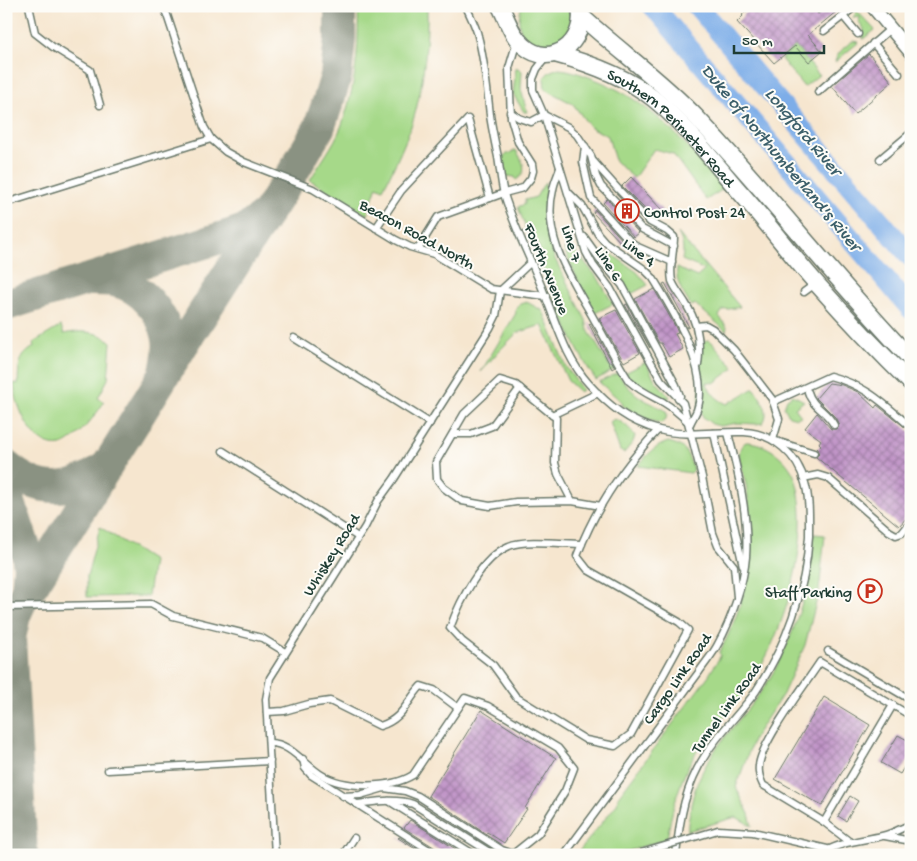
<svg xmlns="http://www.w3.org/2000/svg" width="917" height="861" font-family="'Gochi Hand',sans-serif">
  <defs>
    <pattern id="building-cross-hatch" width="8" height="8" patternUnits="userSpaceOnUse" patternTransform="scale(1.25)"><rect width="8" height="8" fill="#c194c8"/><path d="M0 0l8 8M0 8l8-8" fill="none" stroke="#9c7aa3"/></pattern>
  </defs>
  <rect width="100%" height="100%" fill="#fdfcf7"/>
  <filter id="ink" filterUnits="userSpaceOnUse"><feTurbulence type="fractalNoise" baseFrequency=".02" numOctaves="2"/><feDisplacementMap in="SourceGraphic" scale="10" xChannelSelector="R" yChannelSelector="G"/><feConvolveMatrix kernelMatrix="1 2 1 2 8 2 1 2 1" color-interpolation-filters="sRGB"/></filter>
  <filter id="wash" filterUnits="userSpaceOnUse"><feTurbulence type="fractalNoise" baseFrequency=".0096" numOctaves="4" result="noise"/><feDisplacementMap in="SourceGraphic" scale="20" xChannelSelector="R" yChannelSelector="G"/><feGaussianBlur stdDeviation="1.12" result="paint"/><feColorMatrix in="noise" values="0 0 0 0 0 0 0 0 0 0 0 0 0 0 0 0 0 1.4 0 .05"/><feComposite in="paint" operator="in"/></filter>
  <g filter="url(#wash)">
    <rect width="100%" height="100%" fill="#f6e6cf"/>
    <g fill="#a6d989" stroke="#628b5e">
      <path d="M358 6H427C428 41 424 76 416 110 410 134 395 166 383 189L377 186 367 215 310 180C320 163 334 145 341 127 356 87 359 48 358 6Z"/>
      <path d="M522 6H567C590 53 502 60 522 6Z"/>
      <path d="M857 11 875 30 863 39 864 29 859 22 860 17 853 18Z"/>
      <path d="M853 41 859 42 835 62C837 53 845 46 853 41Z"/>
      <path d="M795 46 819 75 804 87 781 59Z"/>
      <path d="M516 67 522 71 521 89 527 112H524L513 94Z"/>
      <path d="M556 69C568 69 578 73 589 77 648 98 685 142 725 188L706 200 673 154 654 149 634 178 615 161 608 136 590 127 573 104 545 89 544 78 549 72Z"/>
      <path d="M516 150C522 161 530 171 516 180L515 177 507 176 501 157Z"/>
      <path d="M545 182 549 240 554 257 586 320 588 330 609 365H612L615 369 596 380C577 353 566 325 553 294L560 292 557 286 553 288 543 271 544 258 533 235 527 231 518 207 525 204V200L536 197Z"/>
      <path d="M678 233 740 307 723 310 719 316 727 327 726 331 695 304 691 306C684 294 675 283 677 268L697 277 705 270 682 260C684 250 683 242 678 233Z"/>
      <path d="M570 245 598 278 613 304 593 314 564 249Z"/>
      <path d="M610 253 637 272 648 285 629 295 604 258 605 254Z"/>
      <path d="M527 302 543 311 566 367 582 389 580 392 568 381 542 325 517 333 497 353 481 372 516 313 515 311 520 304Z"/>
      <path d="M61 326 64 334C80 330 99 331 111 342L108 379 98 398 104 402C97 414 75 442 61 445 33 451 15 405 14 383L18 384C19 367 17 357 34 347L33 343Z"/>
      <path d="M708 340 712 342 734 368 714 383 706 382C711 393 716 399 727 404L754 388C761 400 771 410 763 423L756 424 738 423 720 426 712 424 703 417 699 407 701 342Z"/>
      <path d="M646 362 655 380 670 397 668 399 644 391 625 373Z"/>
      <path d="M618 373C632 395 642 399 665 410L667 414 666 419 661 423C647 421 635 413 623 406L622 402 599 382Z"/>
      <path d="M793 395 804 401 795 408 801 416 797 418 789 416 784 407 787 399Z"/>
      <path d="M614 419C622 421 630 428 635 436L633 442 624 453 620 451 610 422Z"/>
      <path d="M668 442C687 446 687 454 694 470L691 473 638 466C646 456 655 446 668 442Z"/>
      <path d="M746 442C766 442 788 459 795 478 814 533 785 631 754 678 735 708 707 731 690 763 678 787 671 813 667 839L615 855H576L617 804 618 797 709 675 721 655 719 653C741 613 755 566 750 519 749 508 748 496 746 485 744 473 732 450 746 442Z"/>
      <path d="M100 527 153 561 148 596 87 597V576Z"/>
      <path d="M814 534 825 535 819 591 805 645 783 694 754 738 736 787 749 814 752 826 736 817 688 831C687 823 690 814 691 805 702 748 747 720 774 671 797 629 811 581 814 534Z"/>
    </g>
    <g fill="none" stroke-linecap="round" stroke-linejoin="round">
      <g stroke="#7dade8" stroke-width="21">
        <path d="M653 6 911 309"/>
        <path d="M697 6 911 257"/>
      </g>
      <g stroke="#8a9282" stroke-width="32">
        <path d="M91 280C98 280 107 280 114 281 141 286 163 312 168 338 170 349 167 362 165 373"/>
        <path d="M6 305 233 234 247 229 262 217"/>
        <path d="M6 466C42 496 71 492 107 466"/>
        <path d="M6 491 27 554 29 567 27 589 15 615 10 638 22 855"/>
        <path d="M19 604 34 583 189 335 289 179 319 128 329 99 336 76 340 38V6"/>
      </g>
    </g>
    <g id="blocks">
      <g fill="url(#building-cross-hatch)">
        <path d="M753 6H813L818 14 827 6H843L808 35 822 51 809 62 795 46 774 63 737 22 743 16 742 15Z"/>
        <path d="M869 54 892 82 855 114 832 86Z"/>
        <path d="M631 177 662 210 654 218 622 186Z"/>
        <path d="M607 199 639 233 634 237 603 203Z"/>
        <path d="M595 210 626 244 624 246 593 213Z"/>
        <path d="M665 283 689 327 687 328 663 284Z"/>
        <path d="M654 289 675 326 678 333 675 334 683 349 669 357 661 343H659L635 299Z"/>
        <path d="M627 304 650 348 625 305Z"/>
        <path d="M616 310 640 353 624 362 599 318Z"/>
        <path d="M590 323 615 367 612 369 589 324Z"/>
        <path d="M829 383 842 385 858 392 875 408 877 405 911 432V513L899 526 816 457 819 454 817 449 821 445 819 443 821 440 805 428 817 413 831 429H836L839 425 835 417 816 398Z"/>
        <path d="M824 697 870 725 822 806 775 779Z"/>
        <path d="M481 710 556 758 525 808 527 809 504 843 487 832 486 834 428 796Z"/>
        <path d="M898 735 911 742V756L900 774 881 763Z"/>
        <path d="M850 796 858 801 846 821 838 816Z"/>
        <path d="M410 820 465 855H442L440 851 404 828Z"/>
        <path d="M399 837 427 855H425L398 838Z"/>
      </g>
    </g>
  </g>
  <g filter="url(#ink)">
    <use href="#blocks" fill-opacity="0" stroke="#6a786a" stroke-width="1"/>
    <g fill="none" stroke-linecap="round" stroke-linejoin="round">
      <g stroke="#6a786a" stroke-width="9">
        <g id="service">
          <path d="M29 6 35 33 53 47 90 70 100 105"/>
          <path d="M163 6 167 15 204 127 211 139 226 152 244 162 313 189 396 240 410 247 434 254 491 289 546 296"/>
          <path d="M466 6C470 16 476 26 478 36 485 62 487 89 490 115 492 129 495 143 498 157 500 169 501 182 504 194 515 230 533 263 546 298 558 328 567 360 589 384 609 406 629 422 659 430 687 437 715 431 744 432 773 433 798 455 805 483 810 499 809 519 809 536 806 590 786 646 756 691 741 713 720 731 706 754 685 786 680 817 676 855"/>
          <path d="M843 16 858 34"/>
          <path d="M824 31 856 6"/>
          <path d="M873 43 899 74"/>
          <path d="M547 56 537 69 533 79V90L544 115 586 252 593 265 610 288 661 380 683 403 702 477 713 533 718 546 734 566 737 597"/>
          <path d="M818 92 890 29"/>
          <path d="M510 112 519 118 531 122 544 115"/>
          <path d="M544 115 568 127 577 135 591 156 596 176 601 186 642 229 674 246"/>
          <path d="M585 146 583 162 591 198 630 241 638 247 672 262"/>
          <path d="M880 159 911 133"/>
          <path d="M593 161 618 189 650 222 667 231 674 237C674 251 669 267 672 281 675 289 682 297 686 304 698 323 701 343 698 365"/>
          <path d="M560 168C558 175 554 182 553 190 541 238 573 281 595 321 607 341 616 361 629 381 640 391 650 395 663 402 673 408 681 415 689 423"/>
          <path d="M568 192 582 206 598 234 605 242 644 269 653 278C673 311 711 371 697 410 695 415 692 419 690 424"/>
          <path d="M6 203 211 139"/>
          <path d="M376 228 401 191 468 119 490 198"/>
          <path d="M584 237 602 262 622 285 676 385 680 396"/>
          <path d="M418 249 438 217 504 193 523 188 531 178 533 171 532 164 518 142 511 118 509 68 517 41"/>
          <path d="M500 291 531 262"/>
          <path d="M804 292 815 284"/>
          <path d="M696 326 706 325 713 329 734 350 772 399 779 419 773 440 814 453"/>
          <path d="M294 338 430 423"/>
          <path d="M808 392C812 407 827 411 834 425"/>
          <path d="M773 402 830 376C867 386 883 403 911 427"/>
          <path d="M552 415 598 393"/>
          <path d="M714 433 743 566"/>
          <path d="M453 434H471L492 426 520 388"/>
          <path d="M223 451 358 537"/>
          <path d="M803 478 818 475 828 478 889 531 896 535 902 533 911 522"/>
          <path d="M572 501 558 474 555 463 556 418 516 385 500 380 464 414 436 462 437 479 444 488 462 501 490 506 516 502 572 501 601 506"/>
          <path d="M582 544C564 544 524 539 509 546 481 558 460 601 450 628L462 641 493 665 516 697 586 740 615 746 631 734 688 630 679 622 588 570 577 556C595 508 624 466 658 430"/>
          <path d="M6 607 151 604 173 616 262 638 285 652"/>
          <path d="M828 651 911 700"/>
          <path d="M267 712 284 711 309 704 330 701 380 726C403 719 406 702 421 686L434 690 458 708"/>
          <path d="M269 743C289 742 304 764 320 774 343 789 390 789 413 775L465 698 488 706 558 748 574 768 565 791 538 834 513 854 502 850 418 796 405 791 384 788 360 795 343 796"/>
          <path d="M303 759 305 768 311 775 437 855"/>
          <path d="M108 770 270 761"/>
          <path d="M389 801 475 855"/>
          <path d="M356 804C375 802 394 798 413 804L494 855"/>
          <path d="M824 822 893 705"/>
          <path d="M718 830 753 832 827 849"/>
          <path d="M885 836 911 841"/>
          <path d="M850 842 824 822 763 785C760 779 758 773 759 766 761 742 805 685 820 662L911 716"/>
          <path d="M275 855 266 699 270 678 365 527 378 501 394 479 490 328 496 316 500 291"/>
          <path d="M343 855 354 838"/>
          <path d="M564 855 699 672C705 663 713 654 718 644 731 621 744 583 746 557 749 517 738 471 728 433"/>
          <path d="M819 855C838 842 860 841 882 836 892 834 902 828 911 824"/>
        </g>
      </g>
      <g stroke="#6a786a" stroke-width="15">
        <path id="minor" d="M872 6 911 53"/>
      </g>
      <g stroke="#6a786a" stroke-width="19">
        <g id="tertiary">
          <path d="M500 6C507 19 512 37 524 46 551 70 587 42 580 8"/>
          <path d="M581 16C619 51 661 80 696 117 770 195 836 281 911 359"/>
          <path id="s1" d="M555 54C589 63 626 76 654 99 686 125 712 160 739 191 766 221 790 254 817 284 847 318 878 351 911 383"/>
        </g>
      </g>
      <use href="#service" stroke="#fff" stroke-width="6"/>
      <use href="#minor" stroke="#fff" stroke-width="12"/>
      <use href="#tertiary" stroke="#fff" stroke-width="16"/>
      <g stroke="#6a786a" stroke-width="9" stroke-linecap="butt">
        <path id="service-bridge" d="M641 853 718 830"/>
      </g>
      <use href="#service-bridge" stroke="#fff" stroke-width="6"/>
    </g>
  </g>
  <defs>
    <g id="building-ring" transform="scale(1.25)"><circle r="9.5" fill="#fdfcf7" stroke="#c8321e" stroke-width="1.5"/><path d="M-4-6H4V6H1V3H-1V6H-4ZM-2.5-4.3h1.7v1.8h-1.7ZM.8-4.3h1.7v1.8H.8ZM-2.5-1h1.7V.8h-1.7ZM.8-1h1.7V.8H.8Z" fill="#c8321e"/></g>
    <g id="parking-ring" transform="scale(1.25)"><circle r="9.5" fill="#fdfcf7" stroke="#c8321e" stroke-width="1.5"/><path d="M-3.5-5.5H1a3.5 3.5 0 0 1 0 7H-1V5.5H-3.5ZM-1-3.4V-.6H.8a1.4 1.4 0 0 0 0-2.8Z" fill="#c8321e"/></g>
  </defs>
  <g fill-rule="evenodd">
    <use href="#building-ring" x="627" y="211"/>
    <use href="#parking-ring" x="870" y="591"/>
  </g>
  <g text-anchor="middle" stroke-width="4" stroke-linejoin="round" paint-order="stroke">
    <g font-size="16" fill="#1f3d34" stroke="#fdfcf7">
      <text dy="6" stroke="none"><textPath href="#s1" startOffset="141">Southern Perimeter Road</textPath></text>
      <text transform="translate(418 233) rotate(29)" y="6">Beacon Road North</text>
      <text transform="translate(573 243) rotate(73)" y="6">Line 7</text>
      <text transform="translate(640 251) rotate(37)" y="6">Line 4</text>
      <text transform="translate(610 263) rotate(58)" y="6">Line 6</text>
      <text transform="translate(548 268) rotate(68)" y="6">Fourth Avenue</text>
      <text transform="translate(330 554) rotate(-58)" y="6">Whiskey Road</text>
      <text transform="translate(676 678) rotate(-55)" y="6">Cargo Link Road</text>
      <text transform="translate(725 707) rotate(-54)" y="6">Tunnel Link Road</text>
    </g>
    <g font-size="16" fill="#1f3d34" stroke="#fdfcf7" text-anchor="start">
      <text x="644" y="217">Control Post 24</text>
      <text x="852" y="597" text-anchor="end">Staff Parking</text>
    </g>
    <g font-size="18" font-style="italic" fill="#3b5f6a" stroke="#fdfcf7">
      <text transform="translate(804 131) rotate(50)" y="6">Longford River</text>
      <text transform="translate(782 157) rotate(50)" y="6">Duke of Northumberland's River</text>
    </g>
  </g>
  <rect width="917" height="861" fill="none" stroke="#fdfcf7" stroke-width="25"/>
  <path d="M734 45v8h90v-8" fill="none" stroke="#1f3d34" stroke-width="2.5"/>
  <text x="742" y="45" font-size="15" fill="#1f3d34" stroke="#fdfcf7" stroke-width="4" paint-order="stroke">50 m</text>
</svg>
